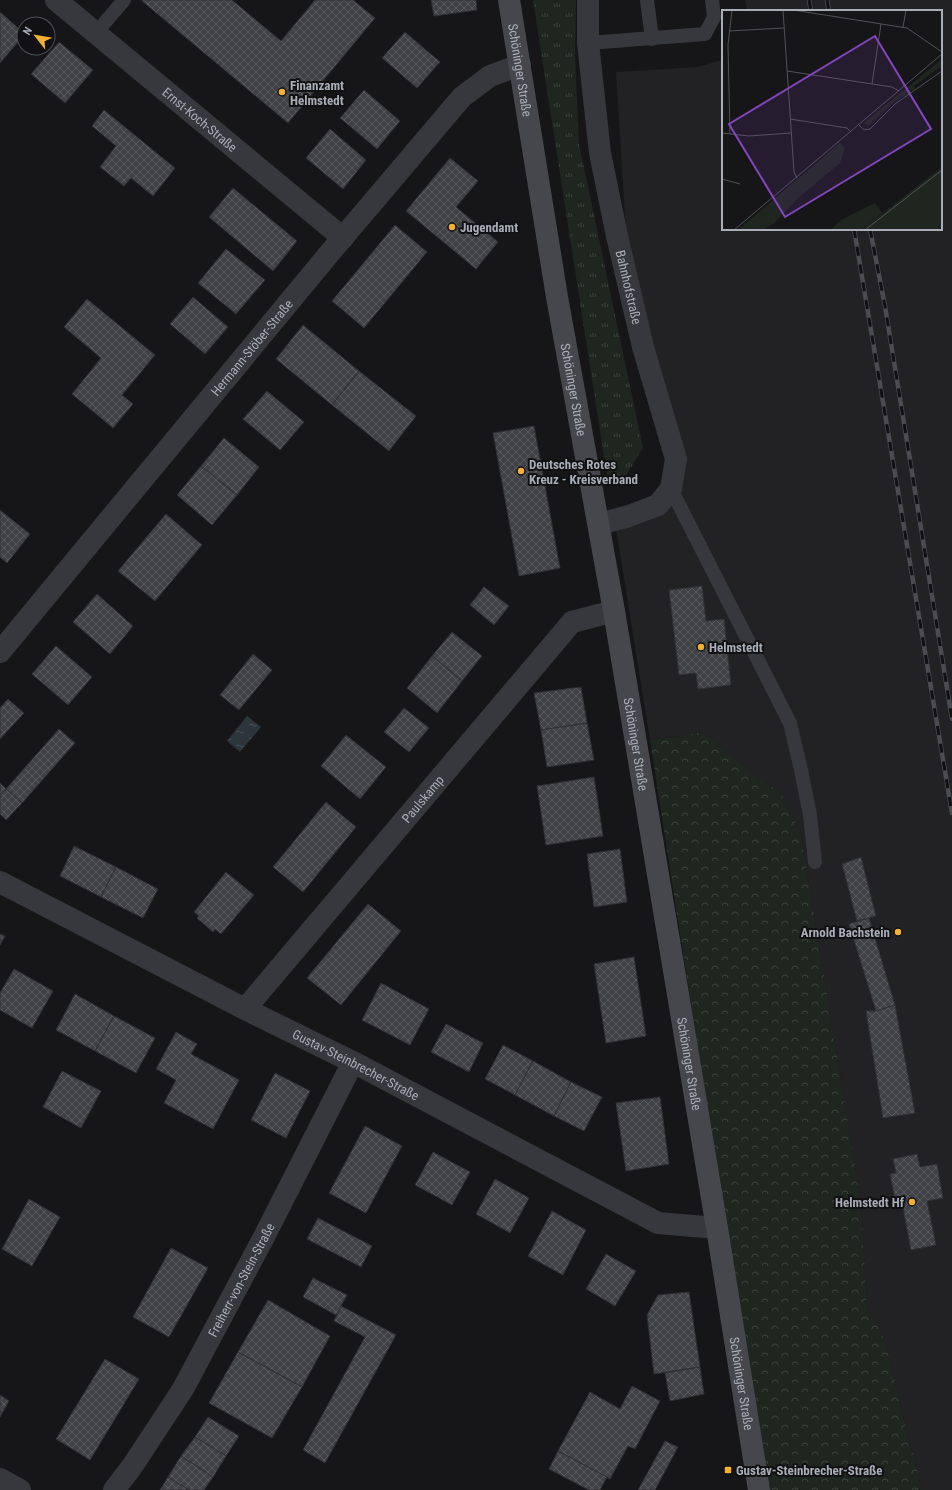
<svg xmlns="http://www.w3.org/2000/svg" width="952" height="1490" font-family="'Roboto Condensed',sans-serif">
  <defs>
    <pattern id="grass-tufts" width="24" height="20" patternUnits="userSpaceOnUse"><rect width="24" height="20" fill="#1e261f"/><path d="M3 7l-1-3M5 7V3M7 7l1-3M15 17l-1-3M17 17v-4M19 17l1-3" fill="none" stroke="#3c433d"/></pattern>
    <pattern id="forest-crowns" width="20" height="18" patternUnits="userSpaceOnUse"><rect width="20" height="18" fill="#1e261f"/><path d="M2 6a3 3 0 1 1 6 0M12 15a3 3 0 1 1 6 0" fill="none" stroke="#3c433d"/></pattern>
    <pattern id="water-ripples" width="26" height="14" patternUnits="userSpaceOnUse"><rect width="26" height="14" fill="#2c353c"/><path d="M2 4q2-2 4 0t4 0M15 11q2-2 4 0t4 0" fill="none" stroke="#485056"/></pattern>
    <pattern id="building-cross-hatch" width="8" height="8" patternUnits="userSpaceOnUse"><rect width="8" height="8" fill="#404145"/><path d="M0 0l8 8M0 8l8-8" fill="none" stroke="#595a5e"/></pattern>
  </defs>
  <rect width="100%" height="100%" fill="#161618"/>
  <path fill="#222225" d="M745 0H952V1490H922L902 1412 888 1351 880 1330 867 1306 861 1203 801 834 781 793 748 770 705 732 650 740 614 516 661 495 669 471 626 233 616 72 697 67 723 60V229H941V11H747Z"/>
  <path fill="url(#grass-tufts)" d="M533 0H576L575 57 579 144 643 448 626 475 608 482Z"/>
  <path fill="url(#forest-crowns)" d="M705 732 748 770 781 793 801 834 861 1203 867 1306 880 1330 888 1351 902 1412 922 1490H770L729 1250 650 740Z"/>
  <path fill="url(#water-ripples)" d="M247 716 261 727 240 752 227 741Z"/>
  <g fill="url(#building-cross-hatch)" stroke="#303034">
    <path d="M143 0H232L281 41 315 0H353L375 18 288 123 142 1Z"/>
    <path d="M431 0H476L477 10 434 16Z"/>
    <path d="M0 12 24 33V35L0 63Z"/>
    <path d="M405 32 440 62 417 88 382 58Z"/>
    <path d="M59 42 93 70 65 103 31 74Z"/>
    <path d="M364 90 400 121 377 149 340 118Z"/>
    <path d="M104 110 175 168 153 196 131 178 124 186 100 167 116 146 92 126Z"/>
    <path d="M330 129 366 160 343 189 306 158Z"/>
    <path d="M450 158 478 181 456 207 498 242 476 269 406 211Z"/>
    <path d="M233 188 297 241 273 271 209 217Z"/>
    <path d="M395 225 427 252 364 328 332 301Z"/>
    <path d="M226 249 265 280 236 314 198 283Z"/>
    <path d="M193 297 228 327 205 354 170 324Z"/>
    <path d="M87 299 155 355 122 395 133 404 113 428 72 394 101 358 64 327Z"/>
    <path d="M303 325 359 371 332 405 276 359Z"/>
    <path d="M359 371 416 416 389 451 332 405Z"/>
    <path d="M267 391 304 422 280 450 243 419Z"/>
    <path d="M534 426 560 568 519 576 493 433Z"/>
    <path d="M224 438 259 467 237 495 201 466Z"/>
    <path d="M201 466 237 495 212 525 177 495Z"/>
    <path d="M0 510 30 534 7 563 0 557Z"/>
    <path d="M166 514 202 545 155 601 118 571Z"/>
    <path d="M702 586 706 621 724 619 731 685 698 689 696 673 679 675 669 590Z"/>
    <path d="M484 587 509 606 494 625 470 605Z"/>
    <path d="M97 594 133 626 110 654 73 622Z"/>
    <path d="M452 632 482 656 462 681 432 656Z"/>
    <path d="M56 646 92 677 68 705 32 674Z"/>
    <path d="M253 654 272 670 239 710 220 695Z"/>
    <path d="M432 656 462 681 437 713 407 688Z"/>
    <path d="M581 687 587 723 541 730 534 693Z"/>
    <path d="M8 699 24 713 0 739V708Z"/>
    <path d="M404 708 429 728 409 752 384 732Z"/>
    <path d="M587 723 594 760 547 767 541 730Z"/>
    <path d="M59 729 75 743 22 803 6 789Z"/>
    <path d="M346 735 386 767 360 799 321 766Z"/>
    <path d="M594 777 603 836 546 845 537 786Z"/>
    <path d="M0 783 6 789 0 795Z"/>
    <path d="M6 789 22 803 6 820 0 814V795Z"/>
    <path d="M326 802 356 827 303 892 273 867Z"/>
    <path d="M74 846 116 867 101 897 60 876Z"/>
    <path d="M620 849 627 902 594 907 587 854Z"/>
    <path d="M861 857 876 916 857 921 842 864Z"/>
    <path d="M116 867 158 889 143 918 101 897Z"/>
    <path d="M226 872 254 895 221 934 215 929 213 932 197 918 199 916 194 912Z"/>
    <path d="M368 904 401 931 341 1005 307 978Z"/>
    <path d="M869 918 895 1005 876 1011 849 924Z"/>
    <path d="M0 934 5 936 0 945Z"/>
    <path d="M634 957 646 1036 606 1043 594 964Z"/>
    <path d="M14 969 53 991 32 1028 0 1010V993Z"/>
    <path d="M381 983 429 1009 410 1045 362 1020Z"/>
    <path d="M75 994 114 1016 95 1051 56 1030Z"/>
    <path d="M895 1005 915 1113 883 1118 866 1011H876Z"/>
    <path d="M114 1016 155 1038 136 1073 95 1051Z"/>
    <path d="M446 1024 483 1043 469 1072 431 1052Z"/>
    <path d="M176 1032 197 1044 191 1054 239 1080 213 1129 164 1103 176 1080 156 1069Z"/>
    <path d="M503 1045 533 1061 515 1095 485 1079Z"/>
    <path d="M533 1061 571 1082 554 1116 515 1095Z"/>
    <path d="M62 1071 101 1091 81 1128 43 1107Z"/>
    <path d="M275 1073 310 1091 286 1138 251 1120Z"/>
    <path d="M571 1082 602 1097 584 1131 554 1116Z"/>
    <path d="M660 1097 669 1164 626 1171 616 1103Z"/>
    <path d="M365 1126 402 1146 366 1213 329 1193Z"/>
    <path d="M433 1152 470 1172 452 1205 415 1185Z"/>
    <path d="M917 1154 920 1167 937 1164 943 1198 927 1201 936 1245 911 1250 902 1203 896 1204 890 1174 896 1173 893 1159Z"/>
    <path d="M495 1179 529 1198 510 1233 476 1214Z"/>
    <path d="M29 1199 60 1217 32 1266 2 1249Z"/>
    <path d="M552 1211 586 1230 563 1275 528 1256Z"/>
    <path d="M318 1218 372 1246 361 1267 307 1239Z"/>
    <path d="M171 1248 208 1268 169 1337 133 1317Z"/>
    <path d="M606 1254 636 1271 615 1306 586 1289Z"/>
    <path d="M313 1278 347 1295 336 1315 303 1297Z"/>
    <path d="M689 1292 700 1367 654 1374 647 1315 658 1295Z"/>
    <path d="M268 1300 330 1336 302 1387 238 1352Z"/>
    <path d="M341 1306 396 1335 325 1463 303 1450 365 1337 334 1321Z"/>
    <path d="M238 1352 302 1387 272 1438 209 1403Z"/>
    <path d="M105 1359 139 1379 90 1460 56 1439Z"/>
    <path d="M700 1367 704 1394 670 1401 665 1373Z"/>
    <path d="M632 1386 660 1401 635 1449 628 1446 610 1479 558 1451 590 1392 620 1409Z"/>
    <path d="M0 1395 9 1401 0 1417Z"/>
    <path d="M208 1417 239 1436 226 1456 195 1437Z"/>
    <path d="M195 1437 226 1456 213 1477 181 1456Z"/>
    <path d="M665 1441 678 1447 655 1490H638Z"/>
    <path d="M558 1451 607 1477 600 1490H589L549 1469Z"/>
    <path d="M181 1456 213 1477 204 1490H189L168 1477Z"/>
    <path d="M168 1477 189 1490H160Z"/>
  </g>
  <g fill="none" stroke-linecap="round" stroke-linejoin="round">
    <g stroke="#37383d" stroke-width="14">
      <path d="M647 0 652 39"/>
      <path d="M96 33 124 0"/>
      <path d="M588 43 705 34 714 17 712 0"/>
      <path d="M671 489 790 723 801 770 810 815 815 862"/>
    </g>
    <g stroke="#37383d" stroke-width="22">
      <path id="s1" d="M56 0 343 238"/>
      <path id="s2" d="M588 0V43L600 153 617 236 643 347 676 459 671 489 658 505 629 516 599 524"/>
      <path id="s3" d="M0 652 328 255 462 97 490 76 520 65"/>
      <path id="s4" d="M0 882 245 1009 353 1062 658 1223 717 1228"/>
      <path id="s5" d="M245 1009 572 622 614 611"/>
      <path d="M0 1479 20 1490"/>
      <path id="s6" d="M114 1490 131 1468 183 1389 266 1233 353 1062"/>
    </g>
    <path stroke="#45474d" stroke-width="22" id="s7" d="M509 0 557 297 614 611 717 1228 759 1490"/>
    <g stroke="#4a4c52" stroke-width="4.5">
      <g id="rail">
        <path d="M809 0 811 11"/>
        <path d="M827 0 829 11"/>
        <path d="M854 229 952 813"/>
        <path d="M870 229 885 306 952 719"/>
      </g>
    </g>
    <use href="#rail" stroke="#111113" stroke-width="3" stroke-dasharray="9" stroke-linecap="butt"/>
  </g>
  <g fill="#f2b134" stroke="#111113" stroke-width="1.5">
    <circle cx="282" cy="92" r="4"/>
    <circle cx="452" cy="227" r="4"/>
    <circle cx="521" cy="471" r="4"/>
    <circle cx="701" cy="647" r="4"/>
    <circle cx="898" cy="932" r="4"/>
    <circle cx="912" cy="1202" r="4"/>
    <rect x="724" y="1466" width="8" height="8" rx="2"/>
  </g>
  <g text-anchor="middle" stroke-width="4" stroke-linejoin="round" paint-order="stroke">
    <g font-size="13" fill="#a8adb8" stroke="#111113">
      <text dy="5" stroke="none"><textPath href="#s7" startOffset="71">Schöninger Straße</textPath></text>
      <text dy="5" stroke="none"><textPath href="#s1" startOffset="187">Ernst-Koch-Straße</textPath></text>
      <text dy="5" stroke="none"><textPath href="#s2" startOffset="291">Bahnhofstraße</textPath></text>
      <text dy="5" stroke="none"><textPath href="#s3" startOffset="395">Hermann-Stöber-Straße</textPath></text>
      <text dy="5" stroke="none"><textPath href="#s7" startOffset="395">Schöninger Straße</textPath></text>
      <text dy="5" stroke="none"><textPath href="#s7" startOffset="755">Schöninger Straße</textPath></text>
      <text dy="5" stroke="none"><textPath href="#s5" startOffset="275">Paulskamp</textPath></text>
      <text dy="5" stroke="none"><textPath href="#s4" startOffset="400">Gustav-Steinbrecher-Straße</textPath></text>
      <text dy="5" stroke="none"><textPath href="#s7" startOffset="1079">Schöninger Straße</textPath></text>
      <text dy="5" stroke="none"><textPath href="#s6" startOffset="246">Freiherr-von-Stein-Straße</textPath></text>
      <text dy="5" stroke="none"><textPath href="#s7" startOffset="1403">Schöninger Straße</textPath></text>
    </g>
    <g font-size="13" font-weight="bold" fill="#a8adb8" stroke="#111113" text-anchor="start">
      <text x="290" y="90">Finanzamt<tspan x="290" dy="15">Helmstedt</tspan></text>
      <text x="460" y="232">Jugendamt</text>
      <text x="529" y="469">Deutsches Rotes<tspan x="529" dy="15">Kreuz - Kreisverband</tspan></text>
      <text x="709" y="652">Helmstedt</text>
      <text x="890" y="937" text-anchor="end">Arnold Bachstein</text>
      <text x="904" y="1207" text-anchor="end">Helmstedt Hf</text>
      <text x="736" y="1475">Gustav-Steinbrecher-Straße</text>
    </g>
  </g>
  <g transform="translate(722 10)">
    <rect width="220" height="220" fill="#161618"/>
    <path d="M220 49V56L192 76 193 79 173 91 147 115 141 114ZM220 157V216L216 220H139Z" fill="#1e261f"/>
    <path d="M118 133 123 138 118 153 76 188 51 214 41 220H16Z" fill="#1e261f"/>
    <path d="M153 193 160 203 139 220H108L119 210Z" fill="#1e261f"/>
    <path d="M202 181 217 200 193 220H177L167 209Z" fill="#1e261f"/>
    <path fill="none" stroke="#505258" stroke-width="1" d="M61 0 72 162 75 168M71 0 185 18 220 42M181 17 184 0M7 21 62 18M65 61 170 77 177 81M150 74 159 14M68 109 125 118 129 122M137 115 142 120 148 119 173 94 220 61M0 123 27 126 69 123M8 124 6 35 10 0M0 169 18 174M12 220 220 44M143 220 220 160"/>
    <path fill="#8446be" fill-opacity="0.15" stroke="#8446be" stroke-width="2" d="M153 26 209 119 63 207 7 114Z"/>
    <rect width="220" height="220" fill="none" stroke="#a8adb8" stroke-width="2"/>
  </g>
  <g transform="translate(36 36) rotate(301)"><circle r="19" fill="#111113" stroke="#4d4f55"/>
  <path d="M0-3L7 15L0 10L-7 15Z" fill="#f2b134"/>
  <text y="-6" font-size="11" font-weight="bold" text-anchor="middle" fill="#a8adb8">N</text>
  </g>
</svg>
